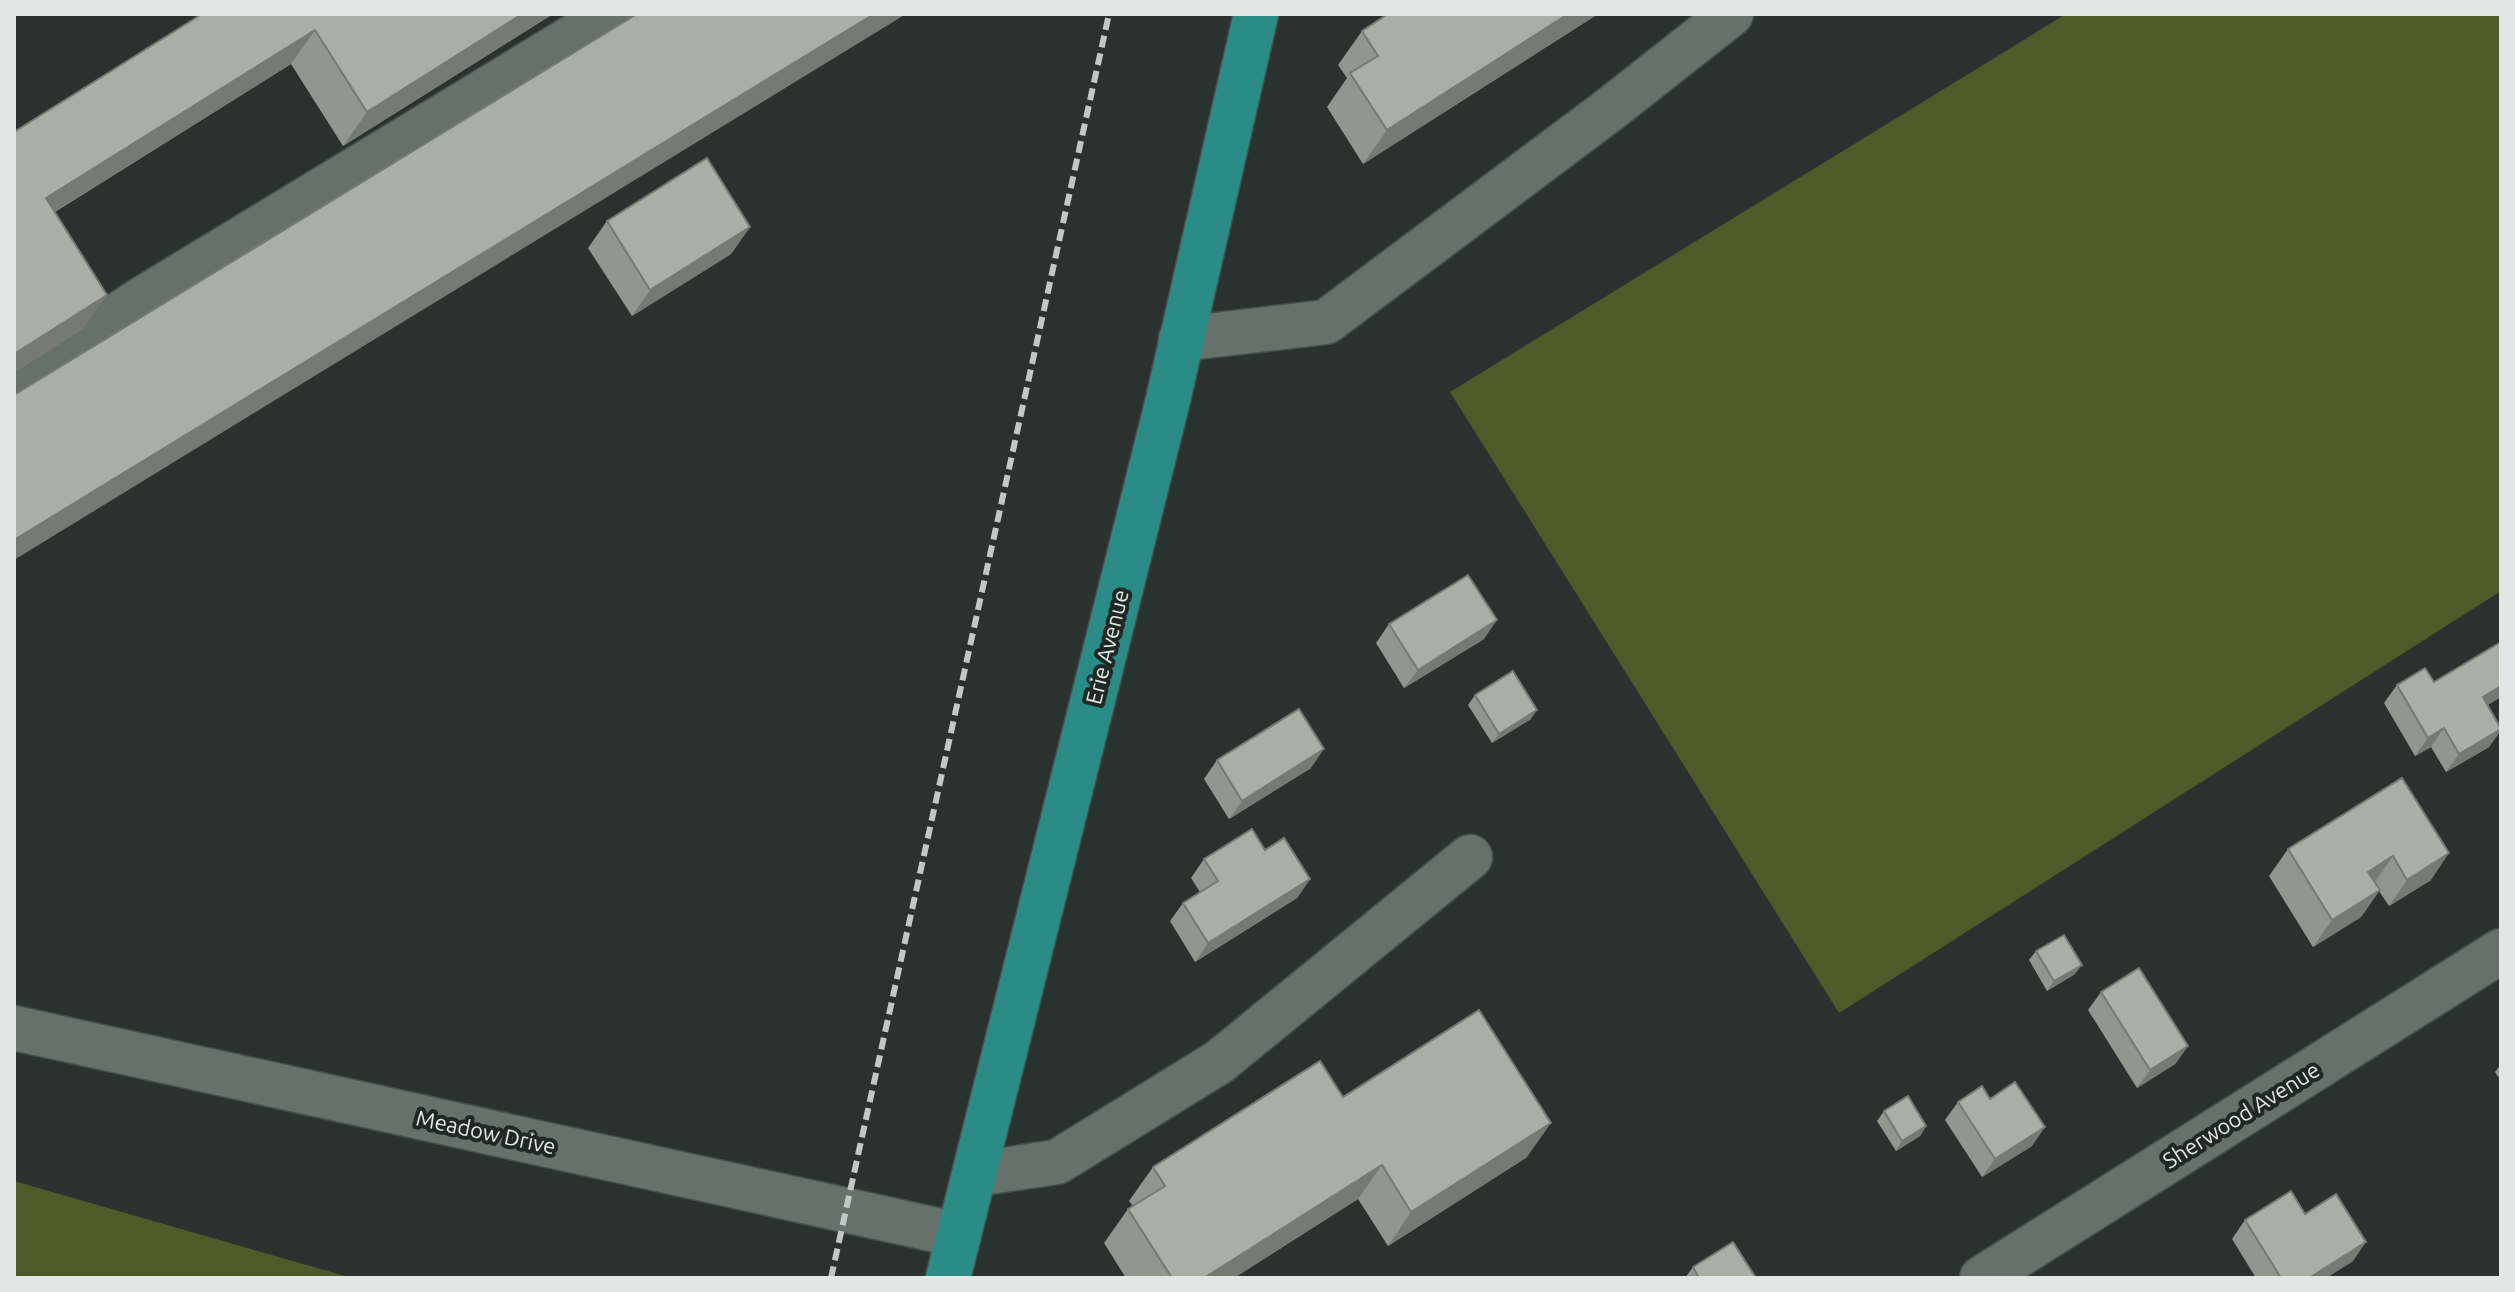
<svg xmlns="http://www.w3.org/2000/svg" width="2515" height="1292" font-family="Ubuntu,sans-serif">
  <rect width="100%" height="100%" fill="#29322f"/>
  <g fill="#4e5a29">
    <path d="M2066 14H2501V591L1839 1013 1450 392Z"/>
    <path d="M14 1181 352 1278H14Z"/>
  </g>
  <g fill="none" stroke-linecap="round" stroke-linejoin="round">
    <g stroke="#474f4c" stroke-width="47">
      <g id="minor">
        <path d="M1181 339 1326 322 1609 110 1731 14"/>
        <path d="M14 384 142 299 611 14"/>
        <path d="M14 1028 959 1235"/>
        <path d="M976 1174 1057 1162 1219 1062 1470 857"/>
        <path d="M1982 1278 2501 951"/>
      </g>
    </g>
    <g stroke="#474f4c" stroke-width="47">
      <path id="major" d="M948 1278 1167 404 1256 14"/>
    </g>
    <use href="#minor" stroke="#66716c" stroke-width="44"/>
    <use href="#major" stroke="#2b8b87" stroke-width="44"/>
    <path stroke="#c1c8c5" stroke-width="6" stroke-dasharray="12 6" stroke-linecap="butt" d="M831 1278 1109 14"/>
  </g>
  <g fill="#909690">
    <path d="M202 14H553L343 146 291 64 55 212 83 329 14 132Z"/>
    <path d="M1388 14H1598L1363 164 1327 107 1347 78 1338 65 1362 31Z"/>
    <path d="M607 221 750 227 731 254 632 316 588 248Z"/>
    <path d="M1389 624 1484 639 1404 688 1376 643Z"/>
    <path d="M2434 682 2501 697 2487 705 2501 730 2489 747 2446 772 2431 747 2415 756 2384 703 2397 685Z"/>
    <path d="M1475 695 1531 719 1492 743 1468 705Z"/>
    <path d="M1217 760 1311 768 1229 819 1204 779Z"/>
    <path d="M2402 778 2431 880 2389 906 2379 891 2361 917 2313 947 2269 876 2288 849Z"/>
    <path d="M1265 850 1310 879 1297 898 1195 962 1170 921 1183 903 1200 892 1191 878 1204 859Z"/>
    <path d="M2036 951 2075 974 2047 991 2029 960Z"/>
    <path d="M2101 992 2188 1046 2175 1064 2137 1088 2088 1010Z"/>
    <path d="M2501 1064V1081L2495 1072Z"/>
    <path d="M1343 1097 1527 1157 1388 1246 1358 1199 1234 1278H1126L1104 1243 1128 1209 1133 1206 1129 1201 1153 1167Z"/>
    <path d="M1990 1099 2032 1146 1982 1177 1945 1120 1958 1102Z"/>
    <path d="M1884 1111 1926 1126 1920 1136 1896 1151 1877 1121Z"/>
    <path d="M2245 1220 2353 1261 2326 1278H2256L2232 1239Z"/>
    <path d="M1693 1267 1756 1278H1685Z"/>
  </g>
  <g fill="#757a75">
    <path d="M522 14H553L343 146 367 112Z"/>
    <path d="M874 14H906L14 560V540Z"/>
    <path d="M1568 14H1598L1363 164 1387 130Z"/>
    <path d="M315 30 291 64 22 232 46 198Z"/>
    <path d="M750 227 731 254 632 316 650 290Z"/>
    <path d="M107 295 83 329 14 373V354Z"/>
    <path d="M1497 620 1484 639 1404 688 1418 670Z"/>
    <path d="M2501 686V697L2470 716 2483 697Z"/>
    <path d="M1537 710 1531 719 1492 743 1499 734Z"/>
    <path d="M2444 728 2431 747 2415 756 2428 738Z"/>
    <path d="M2501 729 2489 747 2446 772 2459 754Z"/>
    <path d="M1324 749 1311 768 1229 819 1242 801Z"/>
    <path d="M2449 853 2431 880 2389 906 2407 880Z"/>
    <path d="M2393 856 2374 883 2368 872Z"/>
    <path d="M1310 879 1297 898 1195 962 1208 943Z"/>
    <path d="M2380 890 2361 917 2313 947 2332 920Z"/>
    <path d="M2082 965 2075 974 2047 991 2054 981Z"/>
    <path d="M2188 1046 2175 1064 2137 1088 2150 1070Z"/>
    <path d="M1551 1123 1527 1157 1388 1246 1411 1212Z"/>
    <path d="M1926 1126 1920 1136 1896 1151 1902 1141Z"/>
    <path d="M2045 1127 2032 1146 1982 1177 1995 1159Z"/>
    <path d="M1382 1165 1358 1199 1234 1278H1204Z"/>
    <path d="M2366 1242 2353 1261 2326 1278H2309Z"/>
  </g>
  <g fill="#a7afa7" stroke="#757a75" stroke-width="2">
    <path d="M202 14H522L367 112 315 30 46 198 107 295 14 354V132Z"/>
    <path d="M637 14H874L14 540V395Z"/>
    <path d="M1388 14H1568L1387 130 1350 73 1378 56 1362 31Z"/>
    <path d="M707 158 750 227 650 290 607 221Z"/>
    <path d="M1468 575 1497 620 1418 670 1389 624Z"/>
    <path d="M2501 642V686L2483 697 2501 729 2459 754 2444 728 2428 738 2397 685 2425 668 2434 682Z"/>
    <path d="M1513 671 1537 710 1499 734 1475 695Z"/>
    <path d="M1299 709 1324 749 1242 801 1217 760Z"/>
    <path d="M2402 778 2449 853 2407 880 2393 856 2368 872 2380 890 2332 920 2288 849Z"/>
    <path d="M1252 829 1265 850 1284 838 1310 879 1208 943 1183 903 1218 881 1204 859Z"/>
    <path d="M2064 935 2082 965 2054 981 2036 951Z"/>
    <path d="M2139 968 2188 1046 2150 1070 2101 992Z"/>
    <path d="M1479 1010 1551 1123 1411 1212 1382 1165 1204 1278H1172L1128 1209 1165 1186 1153 1167 1320 1061 1343 1097Z"/>
    <path d="M2015 1082 2045 1127 1995 1159 1958 1102 1982 1086 1990 1099Z"/>
    <path d="M1908 1096 1926 1126 1902 1141 1884 1111Z"/>
    <path d="M2291 1191 2305 1214 2336 1194 2366 1242 2309 1278H2281L2245 1220Z"/>
    <path d="M1733 1242 1756 1278H1699L1693 1267Z"/>
  </g>
  <g text-anchor="middle" stroke-width="8" stroke-linejoin="round" paint-order="stroke">
    <g font-size="22" fill="#e1e7e4" stroke="#1f2825">
      <text transform="translate(1107 647) rotate(-76)" y="8">Erie Avenue</text>
      <text transform="translate(2241 1115) rotate(-32)" y="8">Sherwood Avenue</text>
      <text transform="translate(486 1132) rotate(12)" y="8">Meadow Drive</text>
    </g>
  </g>
  <rect width="2515" height="1292" fill="none" stroke="#e1e7e4" stroke-width="32"/>
</svg>
